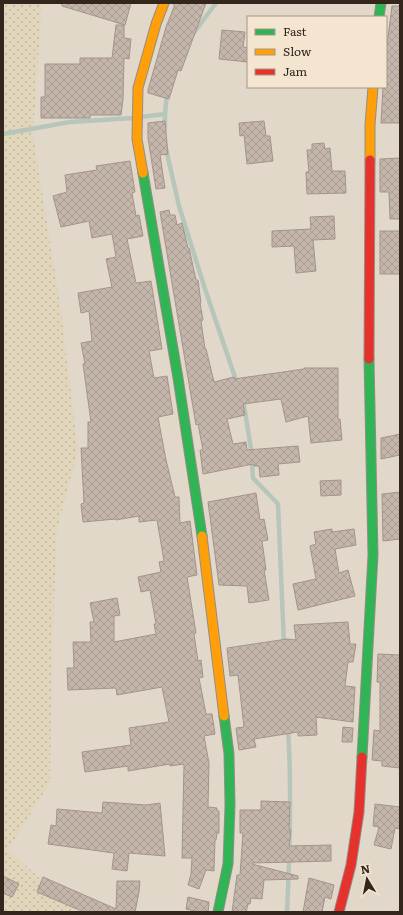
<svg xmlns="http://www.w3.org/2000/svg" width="403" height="915" font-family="Literata,serif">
  <defs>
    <pattern id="farmland-dots" width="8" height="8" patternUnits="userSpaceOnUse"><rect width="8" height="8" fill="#e1d5bb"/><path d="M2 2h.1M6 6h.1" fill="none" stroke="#c2b7a0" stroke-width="1.8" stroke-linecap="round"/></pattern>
    <pattern id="building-cross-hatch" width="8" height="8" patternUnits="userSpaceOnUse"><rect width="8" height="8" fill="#c5b6ab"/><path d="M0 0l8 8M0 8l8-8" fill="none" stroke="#aa9c93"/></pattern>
  </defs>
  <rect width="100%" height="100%" fill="#e2d8ca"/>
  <path fill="url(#farmland-dots)" d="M3 3H42L33 135 60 304 78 451 57 529 52 653 50 782 8 850 78 912H3Z"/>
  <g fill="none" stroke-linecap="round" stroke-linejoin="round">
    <g stroke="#b6c6ba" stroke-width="4.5">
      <path d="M193 34 216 3"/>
      <path d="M141 117 165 114"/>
      <path d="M165 128V114L167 93"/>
      <path d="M3 134 70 122 133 118"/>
      <path d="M166 149 179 206 205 289 237 383"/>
      <path d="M243 399 251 449 253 478 278 504 284 645"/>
      <path d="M287 912C290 851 292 790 288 728"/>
    </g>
  </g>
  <g fill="url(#building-cross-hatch)" stroke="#a2948a">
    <path d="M62 3H131L125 25 62 6Z"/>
    <path d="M174 3H206L181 71 178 70 169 99 148 93V90L166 27 174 7Z"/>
    <path d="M392 6H400V123H381L383 87H386V45H387Z"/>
    <path d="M116 25H124V38L131 39 129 59 124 58 123 99 121 115H90V118H41V97H45V64H80V58H112Z"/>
    <path d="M222 30 245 32 243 47 248 48V62L219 59Z"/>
    <path d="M165 121 168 154 160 155 165 188 156 189 148 138V123Z"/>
    <path d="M264 121 266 136H270L273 161 247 164 244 135 240 136 239 123Z"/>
    <path d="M324 143 325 149 330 148 332 171H345L346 193 307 194 306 172H309L307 150H312V144Z"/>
    <path d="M400 158V219H390L389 192H380V159Z"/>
    <path d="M130 161 135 192 132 193 136 216 139 215 143 236 127 239 136 283 151 281 162 349 149 351 154 378 167 376 173 414 158 417 166 460 175 497H179L180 523 190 521 197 575 187 577 196 633 194 634 198 661 201 660 203 677 199 678 206 714H212L215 734 204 736 209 763 208 807 217 808V811H219V833H217L216 840H215L214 871 206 870 199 889 188 885 191 874 192 858H182L184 764 170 766V764L128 771V766L85 772 82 752 131 745 129 728 169 722 162 687 117 695 116 688 68 690 67 668H74L73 642H91L90 622H94L90 603 117 598 120 615 114 616V642L156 634 154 624H156L150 590 141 592 138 577 161 572 159 562 164 561 157 520 139 522V516L116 520V519L83 522 81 504 84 503 81 448H88V422H91L83 364H85L81 343 92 341 89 311 81 313 78 293 112 287 106 259 116 257 112 234 92 238 89 221 61 227 53 196 67 192 65 175 97 170 96 166Z"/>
    <path d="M169 210 170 215H175L177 225 182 223 188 248H189L196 280H198L201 303H200L203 320 201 321 205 349H206L214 382 234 377V379L304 369V368H338V419H340L342 440 311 443 308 416 286 422 281 399 243 404 245 415 227 419 233 444 246 442 247 450 298 446 300 462 278 464 279 475 260 477 259 466H254L253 464 203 474 200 450H203L198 424 196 425 160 212Z"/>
    <path d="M334 216 335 239 313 240 316 271 296 273 294 246 272 247V231L311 229 310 217Z"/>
    <rect x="380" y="231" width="20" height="43"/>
    <path d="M400 434V455L381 459V438Z"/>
    <path d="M341 480V495L321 496 320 481Z"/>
    <path d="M400 492V539L383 541 382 494Z"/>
    <path d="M256 493 260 520 264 519 268 540 262 541 266 570H264L269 600 249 603 247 586 219 585 208 502Z"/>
    <path d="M332 529V532L354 529 356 545 335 549 339 573 348 570 355 596 298 610 293 584 316 579 310 546 316 544 314 532Z"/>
    <path d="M348 622 350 644H356L353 662H348L345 686 355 687 353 722 316 717 317 735 298 736V732L254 739 256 747 239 750 236 728 244 727 238 675 230 676 227 648 287 639 296 640 294 625Z"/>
    <path d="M378 654 400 655V768L382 766V761L372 760 374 730 380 731V682H377Z"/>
    <path d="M343 727 353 728 352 742H342Z"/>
    <path d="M261 801 290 802 289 830H291L289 846 331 845V861L252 863V864L298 876V879L264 880 262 899 251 898 250 904H248L246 912H232L237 875H240L243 833H240V810H261Z"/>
    <path d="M103 802 146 805 160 803 165 856 129 853 127 871 112 869 114 853 48 844 51 825 56 826 57 809 102 813Z"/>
    <path d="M375 804 400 807V829L395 828 391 849 374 845 379 827 373 826Z"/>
    <path d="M3 876 19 884 12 897 3 893Z"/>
    <path d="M43 877 116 909 117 881H140L139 892 135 912H84L37 892Z"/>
    <path d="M309 878 334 885 331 899 325 897 322 912H303Z"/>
    <path d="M188 897 209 902 208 912H199L186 909Z"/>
  </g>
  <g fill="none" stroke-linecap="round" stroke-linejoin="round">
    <g stroke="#968d84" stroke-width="11">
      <g id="fast">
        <path d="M379 17 381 3"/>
        <path d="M143 173 178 378 202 536"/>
        <path d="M362 757 373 555 369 359"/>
        <path d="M218 912 228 864 230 805 229 754 224 716"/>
      </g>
    </g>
    <g stroke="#968d84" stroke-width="11">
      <g id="slow">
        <path d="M370 160V125L373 87"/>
        <path d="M143 173 137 139 138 88 156 24 164 3"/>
        <path d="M202 536 224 716"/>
      </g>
    </g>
    <g stroke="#968d84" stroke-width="11">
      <g id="jam">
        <path d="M369 359 370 160"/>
        <path d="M339 912 351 865 359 812 362 757"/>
      </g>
    </g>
    <use href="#fast" stroke="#30b455" stroke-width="9"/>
    <use href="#slow" stroke="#ff9f0a" stroke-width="9"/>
    <use href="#jam" stroke="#e5322d" stroke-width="9"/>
  </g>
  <rect width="403" height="915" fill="none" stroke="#34251d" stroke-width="8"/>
  <rect x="247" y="16" width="140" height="72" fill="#f3e5cf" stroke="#a79888"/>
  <rect x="255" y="29" width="20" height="6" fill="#30b455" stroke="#a79888"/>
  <text x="283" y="36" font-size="12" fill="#34251d">Fast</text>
  <rect x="255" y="49" width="20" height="6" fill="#ff9f0a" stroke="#a79888"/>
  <text x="283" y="56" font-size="12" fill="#34251d">Slow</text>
  <rect x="255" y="69" width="20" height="6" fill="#e5322d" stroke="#a79888"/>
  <text x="283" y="76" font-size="12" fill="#34251d">Jam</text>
  <g transform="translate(367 879) rotate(350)" stroke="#f3e5cf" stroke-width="3" paint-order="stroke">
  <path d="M0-3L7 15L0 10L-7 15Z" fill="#34251d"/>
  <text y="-6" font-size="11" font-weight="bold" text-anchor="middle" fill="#34251d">N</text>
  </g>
</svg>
